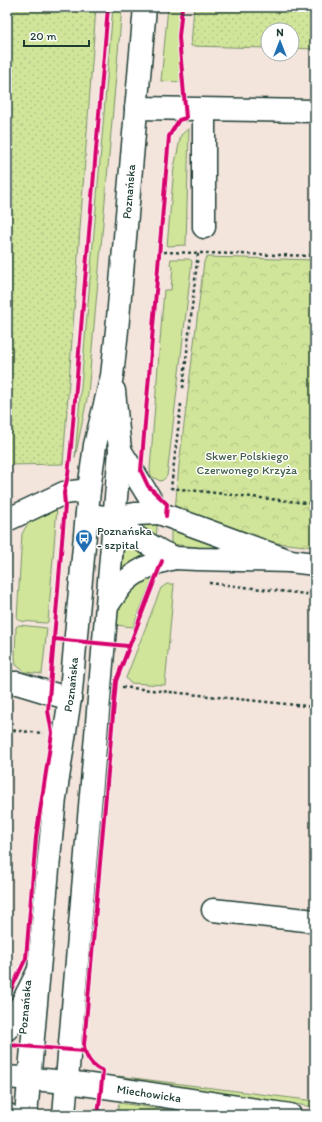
<svg xmlns="http://www.w3.org/2000/svg" width="322" height="1122" font-family="Itim,sans-serif">
  <defs>
    <pattern id="park-crowns" width="20" height="18" patternUnits="userSpaceOnUse"><rect width="20" height="18" fill="#d0e59a"/><path d="M2 6a3 3 0 1 1 6 0M12 15a3 3 0 1 1 6 0" fill="none" stroke="#b2c585"/></pattern>
    <pattern id="garden-dots" width="8" height="8" patternUnits="userSpaceOnUse"><rect width="8" height="8" fill="#d0e59a"/><path d="M2 2h.1M6 6h.1" fill="none" stroke="#b2c585" stroke-width="1.8" stroke-linecap="round"/></pattern>
  </defs>
  <rect width="100%" height="100%" fill="#f3e4dc"/>
  <filter id="ink" filterUnits="userSpaceOnUse"><feTurbulence type="fractalNoise" baseFrequency=".025" numOctaves="2"/><feDisplacementMap in="SourceGraphic" scale="8" xChannelSelector="R" yChannelSelector="G"/><feConvolveMatrix kernelMatrix="1 2 1 2 8 2 1 2 1" color-interpolation-filters="sRGB"/></filter>
  <g filter="url(#ink)">
    <g fill="#d0e59a" stroke="#789167">
      <path d="M113 7H122L88 394 75 458Z"/>
      <path d="M168 7H180L177 36 181 82 161 81Z"/>
      <path d="M189 128 186 245 167 246 174 168 181 135Z"/>
      <path d="M171 259H189L192 261 167 476 163 480 160 481 151 476 150 469 164 290H171L173 266 170 265Z"/>
      <path d="M57 507 48 622 46 623 21 621 17 619 22 534C29 518 42 513 57 507Z"/>
      <path d="M135 522H146L157 525 156 542 147 538Z"/>
      <path d="M171 527 238 552 171 544Z"/>
      <path d="M125 542 154 557 121 577Z"/>
      <path d="M154 575 133 627 116 625C116 609 128 590 142 580 145 578 150 577 154 575Z"/>
      <path d="M167 584H174L165 685 130 683 126 678 161 588Z"/>
      <path d="M19 625 47 628 42 674 25 672 16 665 15 658 16 627Z"/>
      <path d="M118 1076 315 1101V1107L117 1079Z"/>
      <path d="M119 1103 204 1115H117Z"/>
    </g>
    <path fill="url(#park-crowns)" stroke="#789167" d="M206 257 315 260V547L268 542 175 511 179 465 204 262Z"/>
    <g fill="url(#garden-dots)" stroke="#789167">
      <path d="M7 7H96L63 464 7 465Z"/>
      <path d="M194 7H315V49L292 48V30H268V48L191 46Z"/>
    </g>
    <g fill="none" stroke-linecap="round" stroke-linejoin="round">
      <g stroke="#1f3d34" stroke-width="25">
        <g id="minor">
          <path d="M136 108 315 111"/>
          <path d="M204 110V227"/>
          <path d="M120 450 159 513 290 561"/>
          <path d="M87 515 115 518 135 514 159 513"/>
          <path d="M115 518 129 533 162 552 175 558 197 559 290 561 315 564"/>
          <path d="M7 520 64 493 89 490"/>
          <path d="M107 606C112 599 117 591 122 585 136 570 156 562 175 558"/>
          <path d="M7 683H17L70 699"/>
          <path d="M213 910 315 921"/>
          <path d="M7 1029 13 1021 38 972"/>
          <path id="s1" d="M7 1077 68 1082 112 1088 290 1115"/>
          <path d="M7 1115H8"/>
        </g>
      </g>
      <g stroke="#1f3d34" stroke-width="25">
        <g id="major">
          <path id="s2" d="M26 1115 49 858 55 798 71 691 89 490 95 445 112 376 117 330 145 7"/>
          <path d="M64 1115 120 450 114 391"/>
        </g>
      </g>
      <g stroke="#1f3d34" stroke-width="2.5" stroke-dasharray="3 3" stroke-linecap="butt">
        <path d="M164 252 315 256"/>
        <path d="M183 388 198 253"/>
        <path d="M181 404 171 488 315 504"/>
        <path d="M209 583 315 595"/>
        <path d="M122 687 315 707"/>
        <path d="M7 730 43 733"/>
      </g>
      <use href="#minor" stroke="#fff" stroke-width="22"/>
      <use href="#major" stroke="#fff" stroke-width="22"/>
      <g stroke="#fff" stroke-width="6">
        <g id="cycleway">
          <path d="M166 516 167 504 148 486 141 471 169 136 179 120 186 118 179 37 182 7"/>
          <path d="M54 639 128 646"/>
          <path d="M7 998 26 958 36 837 52 733 48 711 65 505 64 493 68 475 71 447 108 7"/>
          <path d="M10 1045 84 1051"/>
          <path d="M98 1115 103 1071C92 1067 85 1057 84 1045L116 681 162 561"/>
        </g>
      </g>
      <use href="#cycleway" stroke="#d6006c" stroke-width="4"/>
    </g>
  </g>
  <defs>
    <g id="bus-pin" transform="scale(0.9)"><path d="M0 17L-7.5 6A9.5 9.5 0 1 1 7.5 6Z" fill="#1f6fb2" stroke="#fff"/><path d="M-5-6H5V4H4V6H2V4H-2V6H-4V4H-5ZM-3.5-4V0h7V-4ZM-3.5 1.2v1.5H-2V1.2ZM2 1.2v1.5H3.5V1.2Z" fill="#fff"/></g>
  </defs>
  <g fill-rule="evenodd">
    <use href="#bus-pin" x="84" y="538"/>
  </g>
  <g text-anchor="middle" stroke-width="3" stroke-linejoin="round" paint-order="stroke">
    <g font-size="12" fill="#1f3d34" stroke="#fff">
      <text dy="4" stroke="none"><textPath href="#s2" startOffset="930">Poznańska</textPath></text>
      <text dy="4" stroke="none"><textPath href="#s2" startOffset="433">Poznańska</textPath></text>
      <text transform="translate(25 1007) rotate(-85)" y="4">Poznańska</text>
      <text dy="4" stroke="none"><textPath href="#s1" startOffset="143">Miechowicka</textPath></text>
    </g>
    <g font-size="12" fill="#425f48" stroke="#fff">
      <text x="247" y="460">Skwer Polskiego<tspan x="247" dy="14">Czerwonego Krzyża</tspan></text>
    </g>
    <g font-size="12" fill="#1f3d34" stroke="#fff" text-anchor="start">
      <text x="97" y="535">Poznańska<tspan x="97" dy="14">- szpital</tspan></text>
    </g>
  </g>
  <rect width="322" height="1122" fill="none" stroke="#fff" stroke-width="24"/>
  <rect x="12" y="12" width="298" height="1098" fill="none" stroke="#1f3d34" stroke-width="1.5" filter="url(#ink)"/>
  <g transform="translate(280 42)"><circle r="19" fill="#ffffff" stroke="#a5b1ae"/>
  <path d="M0-3L7 15L0 10L-7 15Z" fill="#1f6fb2"/>
  <text y="-6" font-size="11" font-weight="bold" text-anchor="middle" fill="#1f3d34">N</text>
  </g>
  <path d="M24 40v6h65v-6" fill="none" stroke="#1f3d34" stroke-width="2"/>
  <text x="30" y="40" font-size="12" fill="#1f3d34" stroke="#ffffff" stroke-width="3" paint-order="stroke">20 m</text>
</svg>
